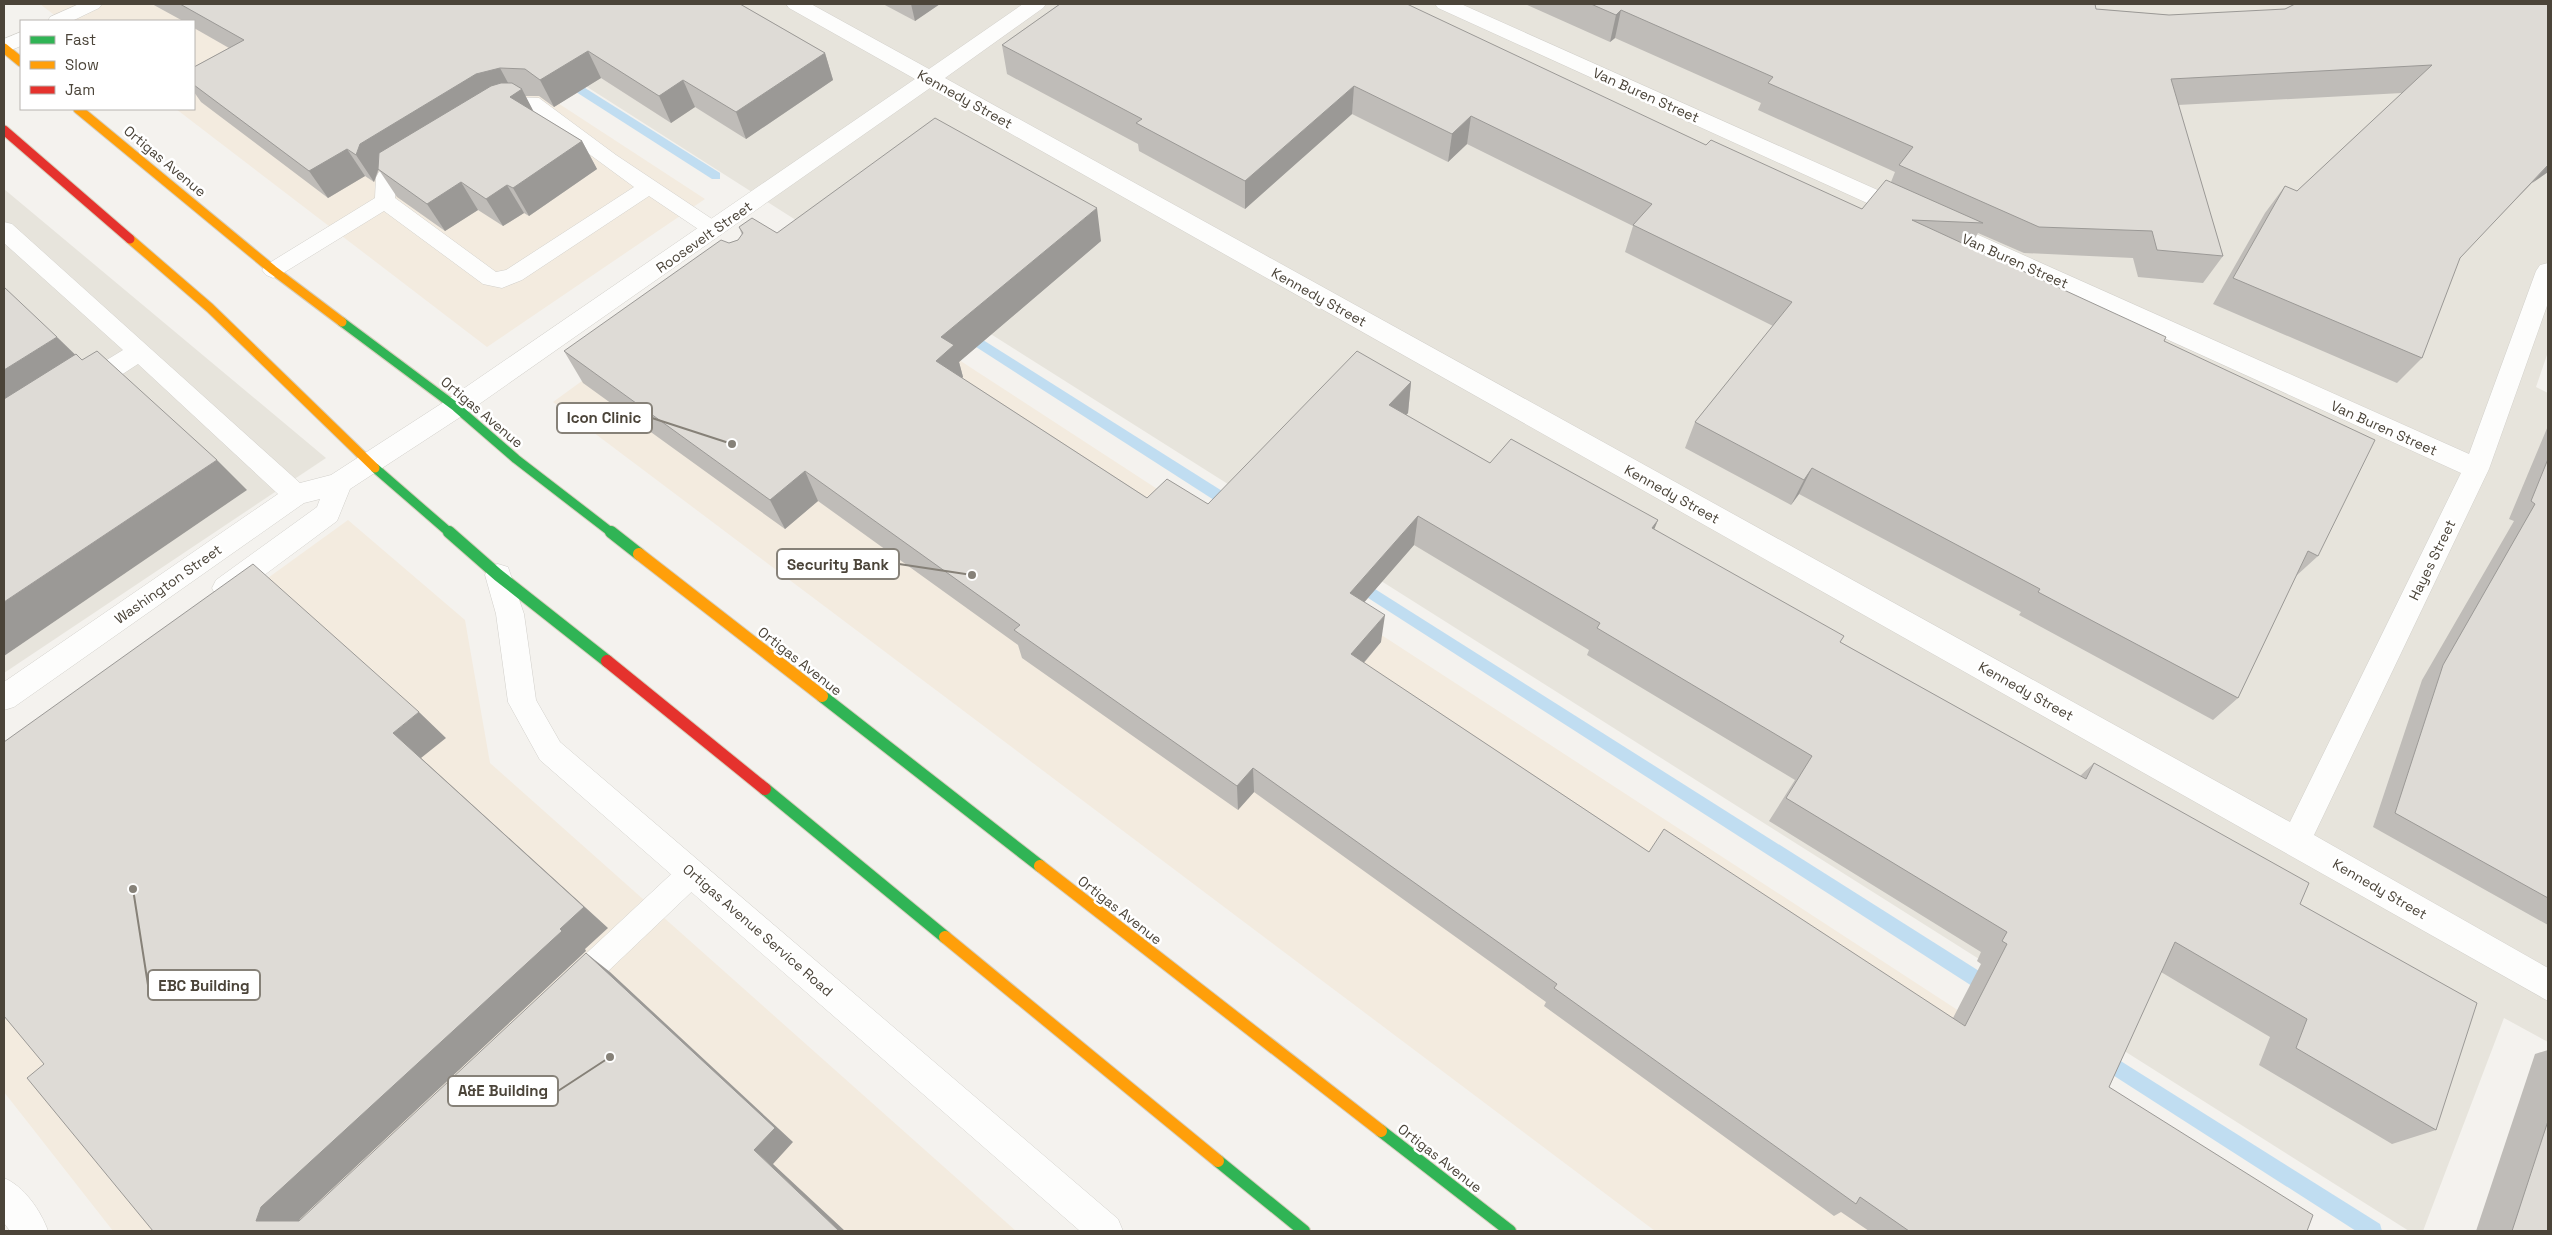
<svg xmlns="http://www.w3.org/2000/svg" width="2552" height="1235" font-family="'Space Grotesk',sans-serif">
  <rect width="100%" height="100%" fill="#f4f2ee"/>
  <g fill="#e7e4dc">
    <path d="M457 4H2548V352L2536 387 2548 393V1042L2504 1018 2423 1231H2409L831 233 824 238Z"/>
    <path d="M4 189 326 458 4 673Z"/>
  </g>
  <g fill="#f3ebdf">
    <path d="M40 4H406L705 199 487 347 176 109H194V21H62Z"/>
    <path d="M776 240 976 371 2297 1231H1655L553 402Z"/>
    <path d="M348 520 465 620 490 763 1016 1231H113L4 1092V769Z"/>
  </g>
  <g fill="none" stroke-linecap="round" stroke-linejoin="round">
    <g fill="#c0ddf1" fill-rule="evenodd">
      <path d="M566 76 720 173V179H712L562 83 560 80Z"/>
      <path d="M964 328 1238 501 1240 505 1238 509H1228L959 336 957 333Z"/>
      <path d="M1356 577 1998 983 2001 989 1998 995 1992 998 1986 995 1351 587 1349 583 1351 579Z"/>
      <path d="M2100 1048 2380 1224 2382 1231H2356L2094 1063 2091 1057 2094 1051Z"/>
    </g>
    <g stroke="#d2d0cb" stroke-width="1">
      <g id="lane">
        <path d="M79 4H102L99 8 72 21H48L50 17Z"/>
        <path d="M21 32V46L4 53V39Z"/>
        <path d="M515 97 539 98 616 155 721 225 724 230 721 235 714 237 707 235 649 196 522 280 502 288 483 284 384 211 280 275 273 278 266 275 262 270 266 265 375 198 376 177 379 172 413 154 420 156 423 161 420 166 396 180 395 198 496 272 506 270 634 187 528 109C514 109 502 118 489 115L486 110 489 105Z"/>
        <path d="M692 860 702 864 706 873 702 882 582 996 572 1000 562 996 557 986 562 976 682 864Z"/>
      </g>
    </g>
    <g stroke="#d2d0cb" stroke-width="1">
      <g id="street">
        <path d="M786 4H811L929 69 1023 4H1046L1043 8 945 78 2290 822 2461 473 1438 8 1435 4H1461L2469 454 2536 271 2540 265 2548 263V303L2489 469 2314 835 2548 968V1001L930 88 465 414 350 489 337 521 236 596 226 599 216 596 212 588 216 580 317 507 320 499 304 503 14 707 4 710V682L278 494 138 364 92 394 83 396 74 394 71 387 74 380 123 350 4 243V222L12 224 300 483 331 475 447 400 915 79 789 8Z"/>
        <path d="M498 564 508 567 524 614 536 700 560 742 1118 1219 1123 1231H1080L540 760 508 702 496 614 485 575 488 567Z"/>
        <path d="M4 1178C24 1186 41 1211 48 1231H10L4 1223Z"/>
      </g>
    </g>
    <g stroke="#d6cebb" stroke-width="11">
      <g id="fast-far1">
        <path d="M342 322 456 407 516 459 612 533"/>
        <path d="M375 468 450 533"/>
      </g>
    </g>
    <g stroke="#d6cebb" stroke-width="14">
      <g id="fast">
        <path d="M449 532 498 575 607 661"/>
        <path d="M611 532 639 554"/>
        <path d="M822 696 1040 866"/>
        <path d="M765 789 945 937"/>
        <path d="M1381 1131 1510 1231"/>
        <path d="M1218 1161 1304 1231"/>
      </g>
    </g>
    <g stroke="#d6cebb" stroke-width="11">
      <g id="slow-far1">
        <path d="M4 48 21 62"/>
        <path d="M78 109 273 270 342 322"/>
        <path d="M130 239 210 308 375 468"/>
      </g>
    </g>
    <g stroke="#d6cebb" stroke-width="14">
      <g id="slow">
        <path d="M639 554 822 696"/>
        <path d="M1040 866 1381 1131"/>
        <path d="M945 937 1218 1161"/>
      </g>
    </g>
    <g stroke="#d6cebb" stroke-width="11">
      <path id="jam-far1" d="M4 130 130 239"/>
    </g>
    <g stroke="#d6cebb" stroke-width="14">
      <path id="jam" d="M607 661 765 789"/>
    </g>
    <use href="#lane" fill="#fdfdfc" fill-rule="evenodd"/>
    <use href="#street" fill="#fdfdfc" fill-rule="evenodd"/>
    <use href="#fast-far1" stroke="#30b455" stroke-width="9"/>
    <use href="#fast" stroke="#30b455" stroke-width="12"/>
    <use href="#slow-far1" stroke="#ff9f0a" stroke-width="9"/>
    <use href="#slow" stroke="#ff9f0a" stroke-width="12"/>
    <use href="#jam-far1" stroke="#e5322d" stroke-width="9"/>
    <use href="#jam" stroke="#e5322d" stroke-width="12"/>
  </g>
  <g fill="#bfbcb8" fill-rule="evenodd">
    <path d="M152 4H740L825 53 833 80 746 139 695 107 671 123 601 78 554 107 539 96H525L533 111 582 141 597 169 529 216 524 213 503 226 478 210 445 231 397 197 379 170 374 182 365 176 328 198 201 102 194 92V67L229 48 194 28V21H183Z"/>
    <path d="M883 4H940L915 21Z"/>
    <path d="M1060 4 1706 145 1862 209 1891 182 1895 172 1758 110 1761 103 1615 38 1610 42 1525 4H2095L2096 9 2169 15 2548 4V172L2532 183 2459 258 2422 358 2397 383 2213 304 2265 213 2285 186 2297 191 2402 93 2178 105 2223 256 2203 283 2138 277 2133 258 2024 253 1978 233 1970 247 2164 341 2318 556 2296 576 2238 698 2213 720 2019 615 2021 612 1799 494 1791 505 1685 448 1695 422 1773 326 1625 252 1633 226 1467 144 1448 162 1352 114 1245 209 1139 151 1138 144 1007 74 1002 45Z"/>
    <path d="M739 227 777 233 1101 241 959 362 963 377 962 378 1147 498 1208 504 1411 382 1408 413 1406 415 1490 463 1658 520 1654 529 1840 642 2080 776 2094 763 2300 904 2436 1130 2392 1144 2259 1065 2270 1037 2161 972 2109 1087 2307 1231H1869L1841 1212 1834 1216 1544 1006 1546 1002 1254 792 1238 810 1022 658 1018 645 818 501 785 529 583 383 564 351 729 243 738 240 742 235ZM1414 545 1589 650 1587 655 1795 780 1769 821 1981 952 1977 961 1981 964 1953 1018 1649 852 1364 663 1381 642 1364 602Z"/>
    <path d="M2548 426V925L2373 827 2422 680 2514 521 2509 519Z"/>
    <path d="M2548 1050V1231H2476L2535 1054Z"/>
  </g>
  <g fill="#9b9996">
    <path d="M911 4H940L915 21Z"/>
    <path d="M1621 10 1615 38 1610 42 1616 15Z"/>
    <path d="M588 51 601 78 554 107 540 80Z"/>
    <path d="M825 53 833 80 746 139 736 112Z"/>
    <path d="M500 68 514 94 522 89 537 118 491 101 378 170 374 182 356 155 360 144 476 74Z"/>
    <path d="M683 80 695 107 671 123 659 96Z"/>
    <path d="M1354 86 1352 114 1245 209V181Z"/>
    <path d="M1471 116 1467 144 1448 162 1452 134Z"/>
    <path d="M582 141 597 169 529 216 513 188Z"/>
    <path d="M347 149 365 176 328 198 309 171Z"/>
    <path d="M2548 165V172L2532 183Z"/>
    <path d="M461 182 478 210 445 231 427 204Z"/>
    <path d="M507 185 524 213 503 226 486 199Z"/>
    <path d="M1097 208 1101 241 959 362 963 377 945 392 936 361 941 337Z"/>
    <path d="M57 337 90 369 4 423V370Z"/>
    <path d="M1411 382 1408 413 1386 436 1389 405Z"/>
    <path d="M217 460 247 490 4 656V602Z"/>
    <path d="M1812 468 1799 494 1791 505 1804 480Z"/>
    <path d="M805 471 818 501 785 529 770 500Z"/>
    <path d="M1418 516 1414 545 1348 621 1350 593Z"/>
    <path d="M1658 520 1646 549 1652 528Z"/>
    <path d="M1385 615 1381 642 1348 681 1351 654Z"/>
    <path d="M419 712 446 738 421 758 608 928 585 949 586 951 300 1219 295 1231 256 1221 393 733Z"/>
    <path d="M1253 768 1254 792 1238 810 1237 786Z"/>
    <path d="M586 953 610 972 793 1142 773 1164 845 1231H839L754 1150Z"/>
  </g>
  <g fill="#dedbd6" stroke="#9b9996" fill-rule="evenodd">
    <path d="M180 4H740L825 53 736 112 683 80 659 96 588 51 540 80 525 69 500 68 476 74 360 144 356 155 347 149 309 171 194 85V67L244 40Z"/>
    <path d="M1060 4H1407L1706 145 1711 140 1862 209 1886 180 1983 223 1912 220 2166 337 2164 341 2375 440 2318 556 2308 551 2238 698 2038 592 2040 589 1812 468 1804 480 1695 422 1792 302 1633 225 1652 204 1471 116 1452 134 1354 86 1245 181 1136 123 1142 119 1002 45Z"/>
    <path d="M1591 4H2095L2096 9 2169 15 2285 9 2295 4H2548V165L2460 258 2422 358 2233 278 2285 186 2297 191 2432 65 2171 79 2223 256 2157 250 2152 231 2039 227 1899 165 1913 147 1768 83 1773 77 1621 10 1616 15Z"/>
    <path d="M501 83H512L522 89 510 97 582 141 513 188 507 185 486 199 461 182 427 204 378 169 379 153 491 86Z"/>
    <path d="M935 118 1097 208 941 337 954 345 936 361 1147 498 1167 479 1208 504 1357 351 1411 382 1389 405 1490 463 1511 439 1658 520 1652 528 1844 636 1840 642 2086 779 2094 763 2309 883 2300 904 2477 1003 2436 1130 2296 1048 2307 1019 2175 942 2109 1087 2313 1215 2307 1231H1909L1860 1197 1856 1204 1554 988 1557 984 1253 768 1237 786 1014 630 1020 625 805 471 770 500 564 351 721 240 729 243 738 240 743 233 739 227 752 218 777 233ZM1418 516 1600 623 1597 628 1812 756 1786 798 2007 932 2002 941 2007 944 1965 1026 1664 829 1649 852 1351 654 1385 615 1350 593Z"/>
    <path d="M4 287 57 337 4 370Z"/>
    <path d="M97 351 217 460 4 602V399L76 354 82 360Z"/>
    <path d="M2548 459V898L2395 813 2443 665 2535 504 2531 501Z"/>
    <path d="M253 564 419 712 393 733 584 907 560 929 562 931 261 1207 256 1221H299L586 953 775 1128 754 1150 839 1231H153L27 1078 44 1064 4 1016V742Z"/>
    <path d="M2548 1121V1231H2512Z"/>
  </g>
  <g text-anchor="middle" stroke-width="5" stroke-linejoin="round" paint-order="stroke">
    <g font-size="14" fill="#4b4439" stroke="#fff">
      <text transform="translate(1646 95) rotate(24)" y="5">Van Buren Street</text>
      <text transform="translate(965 99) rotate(29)" y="5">Kennedy Street</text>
      <text transform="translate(165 161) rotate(40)" y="5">Ortigas Avenue</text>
      <text transform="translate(704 237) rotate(-35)" y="5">Roosevelt Street</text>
      <text transform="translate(2015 261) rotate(24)" y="5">Van Buren Street</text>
      <text transform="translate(1319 297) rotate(29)" y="5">Kennedy Street</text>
      <text transform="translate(482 412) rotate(40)" y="5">Ortigas Avenue</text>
      <text transform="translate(2384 428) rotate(24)" y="5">Van Buren Street</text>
      <text transform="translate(1672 494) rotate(29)" y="5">Kennedy Street</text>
      <text transform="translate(2432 560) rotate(-64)" y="5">Hayes Street</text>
      <text transform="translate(168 584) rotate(-35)" y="5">Washington Street</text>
      <text transform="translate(800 661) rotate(38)" y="5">Ortigas Avenue</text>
      <text transform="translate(2026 691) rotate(29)" y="5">Kennedy Street</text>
      <text transform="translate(2380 889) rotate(30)" y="5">Kennedy Street</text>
      <text transform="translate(1120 910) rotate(38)" y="5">Ortigas Avenue</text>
      <text transform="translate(758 930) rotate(41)" y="5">Ortigas Avenue Service Road</text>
      <text transform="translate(1440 1158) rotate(38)" y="5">Ortigas Avenue</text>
    </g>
  </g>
  <path fill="none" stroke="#868178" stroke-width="2" d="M732 444L652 418M972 575L899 564M133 889L148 985M610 1057L558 1091"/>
  <g fill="#868178" stroke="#fff" stroke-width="2">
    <circle cx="732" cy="444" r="5"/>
    <circle cx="972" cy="575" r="5"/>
    <circle cx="133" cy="889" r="5"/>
    <circle cx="610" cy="1057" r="5"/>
  </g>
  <g fill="#fff" stroke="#868178" stroke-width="2">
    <rect x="557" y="403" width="95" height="30" rx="5"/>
    <rect x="777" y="549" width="122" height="30" rx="5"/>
    <rect x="148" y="970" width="112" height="30" rx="5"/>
    <rect x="448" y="1076" width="110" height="30" rx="5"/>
  </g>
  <g font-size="15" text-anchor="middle" font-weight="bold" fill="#4b4439">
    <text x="604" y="423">Icon Clinic</text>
    <text x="838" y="570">Security Bank</text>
    <text x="204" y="991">EBC Building</text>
    <text x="503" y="1096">A&amp;E Building</text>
  </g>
  <rect width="2552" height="1235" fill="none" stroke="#4b4439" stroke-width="10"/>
  <rect x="20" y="20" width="175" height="90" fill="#ffffff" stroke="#b7b4b0"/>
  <rect x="30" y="36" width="25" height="8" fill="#30b455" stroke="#b7b4b0"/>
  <text x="65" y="45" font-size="15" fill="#4b4439">Fast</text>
  <rect x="30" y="61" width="25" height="8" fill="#ff9f0a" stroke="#b7b4b0"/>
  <text x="65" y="70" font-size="15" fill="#4b4439">Slow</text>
  <rect x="30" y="86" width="25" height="8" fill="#e5322d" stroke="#b7b4b0"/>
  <text x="65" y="95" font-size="15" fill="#4b4439">Jam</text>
</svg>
